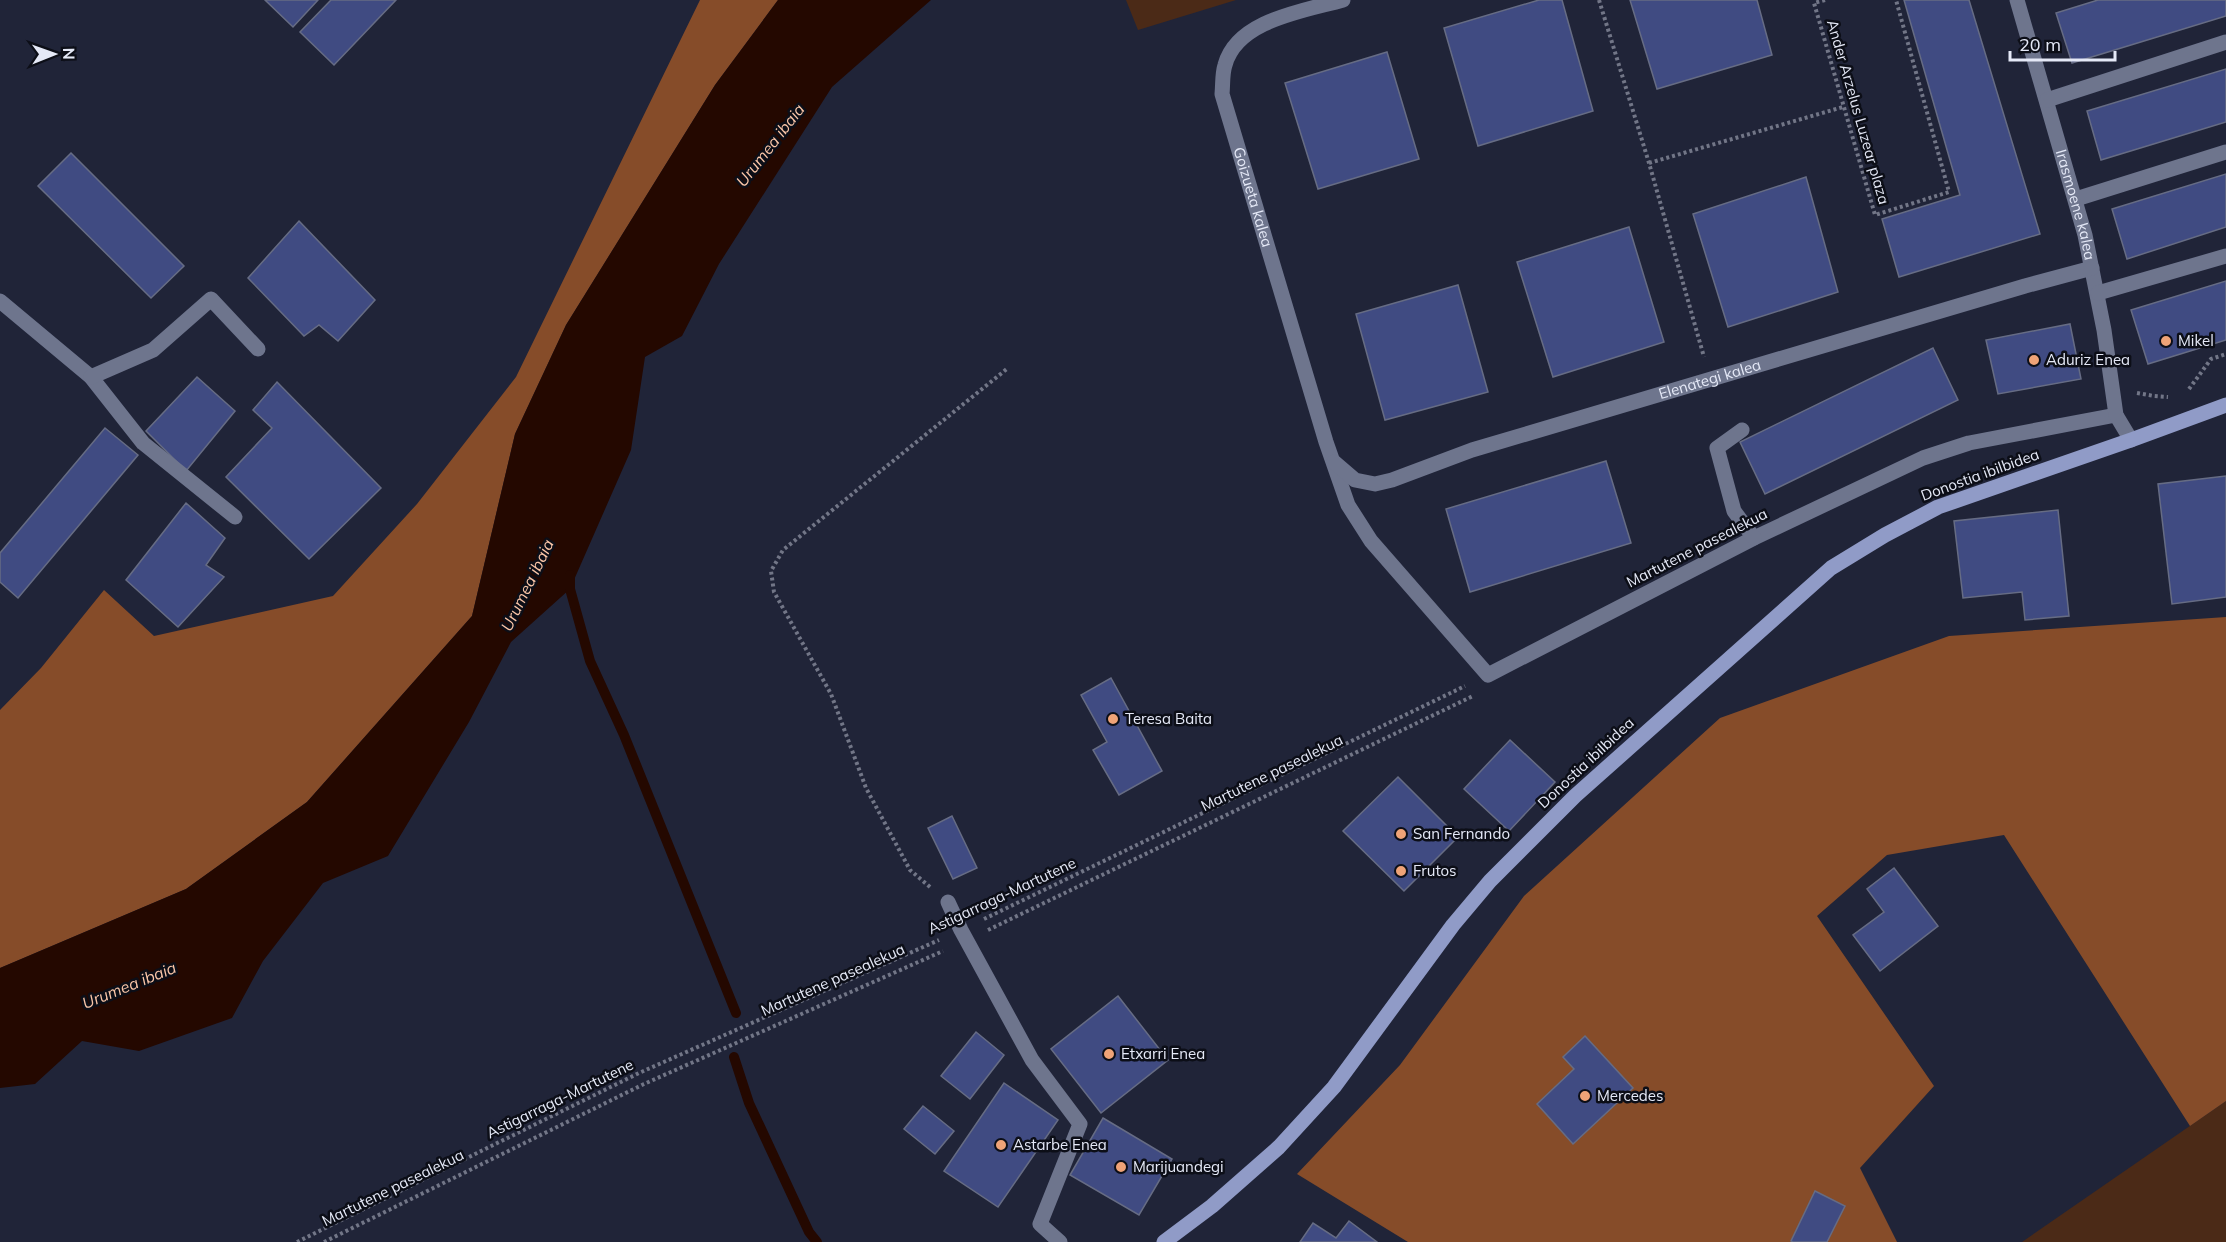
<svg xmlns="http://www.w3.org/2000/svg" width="2226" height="1242" font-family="Mulish,sans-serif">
  <rect width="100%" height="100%" fill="#202438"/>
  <g fill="#4b2a17">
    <path d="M1126 0H1236L1138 30Z"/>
    <path d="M2226 1101V1242H2022Z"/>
  </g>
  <g fill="#864c29">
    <path d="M700 0H778L715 85 566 325 515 434 472 616 307 802 186 889 0 968V710L41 668 104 590 154 636 333 596 417 504 516 377Z"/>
    <path d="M2226 617V1101L2190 1126 2004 835 1887 855 1817 916 1934 1086 1860 1168 1897 1242H1408L1297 1174 1400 1065 1524 896 1720 718 1949 636Z"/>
  </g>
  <path fill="#240800" d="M778 0H931L832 87 719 264 682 336 645 357 631 450 570 589 511 642 469 722 388 856 323 883 263 961 232 1018 139 1051 82 1041 35 1084 0 1088V968L186 889 307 802 472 616 515 434 566 325 715 85Z"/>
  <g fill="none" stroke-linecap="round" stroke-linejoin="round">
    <g stroke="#240800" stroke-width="10">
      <path d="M570 575V589L590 661 624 735 736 1013"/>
      <path d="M734 1057 749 1103 809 1232 817 1242"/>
    </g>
  </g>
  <g fill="#404b82" stroke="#666c84" stroke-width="1.5">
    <path d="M265 0H318L293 27Z"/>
    <path d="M331 0H396L334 65 300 32Z"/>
    <path d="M1539 0H1562L1593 111 1478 146 1444 28Z"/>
    <path d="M1630 0H1757L1772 55 1657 89Z"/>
    <path d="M1904 0H1969L2040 234 1899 277 1882 219 1960 195Z"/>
    <path d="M2098 0H2226V16L2072 63 2056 13Z"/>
    <path d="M1387 52 1419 159 1318 189 1285 83Z"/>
    <path d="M2226 69V122L2101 160 2087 111Z"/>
    <path d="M71 153 184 266 151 298 38 186Z"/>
    <path d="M2226 174V227L2127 259 2112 209Z"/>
    <path d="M1806 177 1838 292 1728 327 1693 214Z"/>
    <path d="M299 221 375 300 338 341 319 325 304 336 248 278Z"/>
    <path d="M1629 227 1664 342 1553 377 1517 262Z"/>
    <path d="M2226 281V340L2148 364 2131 310Z"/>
    <path d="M1458 285 1488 392 1385 420 1356 314Z"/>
    <path d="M2070 324 2081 379 1998 394 1986 340Z"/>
    <path d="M1933 348 1958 400 1765 494 1740 442Z"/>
    <path d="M197 377 235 411 186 471 146 431Z"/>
    <path d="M277 382 381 488 309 559 226 477 272 428 253 410Z"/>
    <path d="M105 428 138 455 18 598 0 582V553Z"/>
    <path d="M1606 461 1631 543 1470 592 1446 509Z"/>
    <path d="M2226 476V597L2172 604 2158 484Z"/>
    <path d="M186 503 225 538 206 565 224 577 178 627 126 580Z"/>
    <path d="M2058 510 2069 616 2025 620 2022 592 1963 598 1954 521Z"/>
    <path d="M1111 678 1162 771 1119 795 1093 750 1107 742 1081 695Z"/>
    <path d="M1510 740 1555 782 1509 831 1464 789Z"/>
    <path d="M1398 777 1458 837 1404 891 1343 831Z"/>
    <path d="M952 816 977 868 953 879 928 828Z"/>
    <path d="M1894 868 1938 926 1880 971 1853 935 1884 912 1867 889Z"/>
    <path d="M1118 996 1168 1060 1101 1113 1051 1049Z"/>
    <path d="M976 1032 1004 1055 970 1099 941 1076Z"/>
    <path d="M1585 1036 1633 1088 1573 1144 1537 1104 1574 1069 1563 1057Z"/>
    <path d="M1004 1083 1058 1120 998 1207 944 1171Z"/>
    <path d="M923 1106 954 1131 935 1154 904 1129Z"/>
    <path d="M1103 1118 1172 1159 1139 1215 1070 1175Z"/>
    <path d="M1815 1191 1845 1206 1827 1242H1793L1791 1241Z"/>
    <path d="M1349 1221 1377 1242H1300L1313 1223 1336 1238Z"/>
  </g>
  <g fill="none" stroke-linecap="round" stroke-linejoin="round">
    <g stroke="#727687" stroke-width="4" stroke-dasharray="3 3" stroke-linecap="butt">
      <path d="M1599 0 1649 163 1704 357"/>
      <path d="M1825 0 1814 3 1875 215 1949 192 1896 0"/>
      <path d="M1649 163 1843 107"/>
      <path d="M2189 389 2211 359 2226 354"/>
      <path d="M2137 393 2154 396 2168 397"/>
      <path d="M930 887 910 870 866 788 831 694 774 592 771 571 783 550 1008 368"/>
      <path d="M984 919 1465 686"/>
      <path d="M988 930 1473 696"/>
      <path d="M297 1242 639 1073 939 940"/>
      <path d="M324 1242 644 1084 943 951"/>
    </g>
    <g stroke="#6e758d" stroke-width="15">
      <path id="s1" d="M1343 0C1304 11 1237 20 1225 65 1222 74 1223 85 1222 94L1326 442 1348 505 1371 541 1488 675 1754 538 1923 458 1969 443 2116 415"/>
      <path id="s2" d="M2017 0 2085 235 2104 330 2116 415 2131 440"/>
      <path d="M2047 100 2226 42"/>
      <path d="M2076 199 2226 152"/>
      <path d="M2098 293 2226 256"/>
      <path d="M0 301 91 377 143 443 235 517"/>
      <path d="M91 377 153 350 211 299 258 349"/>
      <path d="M1742 430 1717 448 1734 511 1754 538"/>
      <path id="s3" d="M1334 462 1355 480 1375 484 1392 480 1472 450 2025 286 2092 268"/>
      <path d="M948 902 961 930 1032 1060 1080 1124 1040 1224 1060 1242"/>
    </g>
    <path stroke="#909bc7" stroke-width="15" d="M1164 1242 1212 1206 1279 1147 1334 1087 1453 925 1490 881 1575 796 1831 568 1885 535 1938 507 2131 440 2226 405"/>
  </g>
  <g fill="#efa377" stroke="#0c0e17" stroke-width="2">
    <circle cx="2166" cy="341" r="6"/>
    <circle cx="2034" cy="360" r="6"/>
    <circle cx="1113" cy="719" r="6"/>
    <circle cx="1401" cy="834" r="6"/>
    <circle cx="1401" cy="871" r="6"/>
    <circle cx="1109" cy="1054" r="6"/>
    <circle cx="1585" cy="1096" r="6"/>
    <circle cx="1001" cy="1145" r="6"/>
    <circle cx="1121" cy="1167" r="6"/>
  </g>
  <g text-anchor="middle" stroke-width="5" stroke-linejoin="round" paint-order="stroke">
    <g font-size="15" fill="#e5e9f7" stroke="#0c0e17">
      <text transform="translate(1858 112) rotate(74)" y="5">Ander Arzelus Luzear plaza</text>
      <text dy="5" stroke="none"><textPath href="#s1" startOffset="278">Goizueta kalea</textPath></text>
      <text dy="5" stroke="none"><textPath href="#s2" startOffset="213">Irasmoene kalea</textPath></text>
      <text dy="5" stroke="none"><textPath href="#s3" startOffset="399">Elenategi kalea</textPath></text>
      <text transform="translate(1980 475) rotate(-20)" y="5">Donostia ibilbidea</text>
      <text transform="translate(1697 548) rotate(-27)" y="5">Martutene pasealekua</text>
      <text transform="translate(1586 763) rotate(-43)" y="5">Donostia ibilbidea</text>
      <text transform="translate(1272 773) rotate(-26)" y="5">Martutene pasealekua</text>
      <text transform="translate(1002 896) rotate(-25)" y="5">Astigarraga-Martutene</text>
      <text transform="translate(833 980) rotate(-24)" y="5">Martutene pasealekua</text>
      <text transform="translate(560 1099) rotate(-26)" y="5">Astigarraga-Martutene</text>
      <text transform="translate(393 1188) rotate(-26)" y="5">Martutene pasealekua</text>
    </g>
    <g font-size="15" fill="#e5e9f7" stroke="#0c0e17" text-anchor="start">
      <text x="2178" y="346">Mikel</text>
      <text x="2046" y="365">Aduriz Enea</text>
      <text x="1125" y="724">Teresa Baita</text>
      <text x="1413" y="839">San Fernando</text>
      <text x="1413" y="876">Frutos</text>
      <text x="1121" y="1059">Etxarri Enea</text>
      <text x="1597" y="1101">Mercedes</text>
      <text x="1013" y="1150">Astarbe Enea</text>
      <text x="1133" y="1172">Marijuandegi</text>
    </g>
    <g font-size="16" font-style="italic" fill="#fbc6a8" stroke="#0c0e17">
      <text transform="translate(770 145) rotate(-52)" y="6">Urumea ibaia</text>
      <text transform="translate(527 585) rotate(-64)" y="6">Urumea ibaia</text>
      <text transform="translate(129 985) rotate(-22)" y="6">Urumea ibaia</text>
    </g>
  </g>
  <g transform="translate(54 54) rotate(89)" stroke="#0c0e17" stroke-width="4.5" paint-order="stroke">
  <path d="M0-4.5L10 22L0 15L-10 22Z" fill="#e5e9f7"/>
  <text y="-9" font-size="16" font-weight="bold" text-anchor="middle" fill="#e5e9f7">N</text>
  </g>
  <path d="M2010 51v9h105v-9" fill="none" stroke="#e5e9f7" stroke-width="3"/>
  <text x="2019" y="51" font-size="18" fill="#e5e9f7" stroke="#0c0e17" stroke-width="4.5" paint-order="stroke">20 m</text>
</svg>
